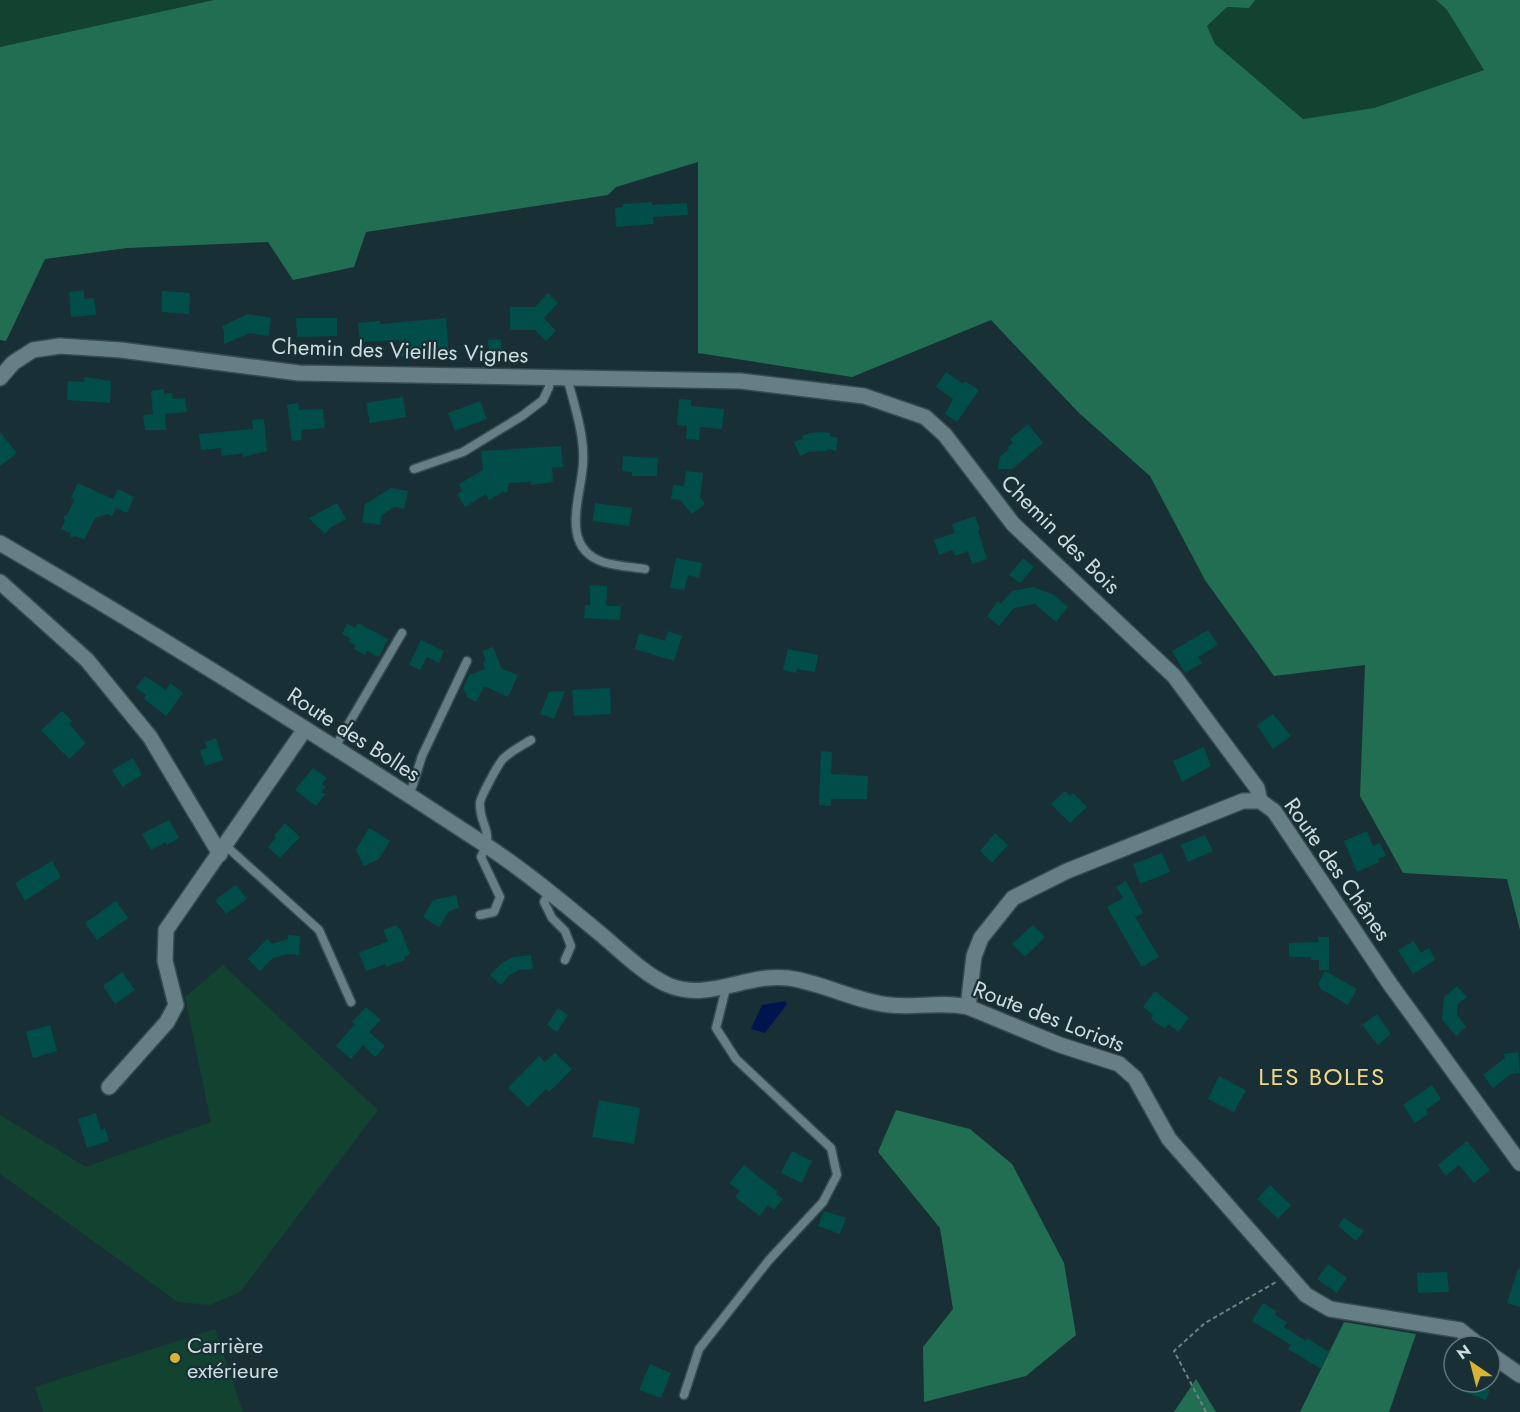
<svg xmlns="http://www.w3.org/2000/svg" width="1520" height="1412" font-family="Jost,sans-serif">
  <rect width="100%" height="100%" fill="#183035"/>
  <g fill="#114330">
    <path d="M0 0H214L0 47Z"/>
    <path d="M1255 0H1436L1447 10 1484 70 1374 108 1303 119 1215 44 1207 26 1227 7 1249 8Z"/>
    <path d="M223 965 378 1110 240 1292 210 1305 178 1302 0 1174V1115L86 1167 211 1122 185 997Z"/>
    <path d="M215 1329 243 1412H43L35 1387Z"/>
  </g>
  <g fill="#226e52">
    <path d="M214 0H1255L1249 8 1227 7 1207 26 1215 44 1303 119 1374 108 1484 70 1447 10 1436 0H1520V930L1507 879 1403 873 1360 796 1365 665 1274 676 1205 580 1150 476 1079 413 991 320 852 377 698 353V162L616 187 608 195 366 232 354 267 293 280 268 242 127 248 45 259 6 341 0 340V47Z"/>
    <path d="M896 1110 970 1129 1012 1164 1064 1263 1076 1335 1026 1376 924 1402 923 1347 953 1309 940 1228 878 1152Z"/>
    <path d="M1344 1322 1416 1334 1389 1412H1300Z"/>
    <path d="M1196 1379 1216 1412H1174Z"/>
  </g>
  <path fill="#00154e" d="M785 1001 787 1004 765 1033 751 1029 762 1005Z"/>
  <g fill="#004d49">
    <path d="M652 202V205L687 203 688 215 653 217 654 224 616 227 615 208 623 207V204Z"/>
    <path d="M84 290V299L94 298 96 315 71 317 69 292Z"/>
    <path d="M162 291 190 293 189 314 162 312Z"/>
    <path d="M548 293 558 303 544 318 556 331 546 341 535 330H510V307H535Z"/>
    <path d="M248 314 271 318 269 336 250 333 224 344V332L222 326Z"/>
    <path d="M296 318H337V336L297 337Z"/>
    <path d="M446 318 449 356 432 357V354L401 357 399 340 360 342 358 323 380 321V324Z"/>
    <path d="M501 339 502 360 490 361 488 340Z"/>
    <path d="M946 372 963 384 965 381 979 390 957 422 945 414 953 399 936 387Z"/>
    <path d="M85 377 111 381 110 403 67 400 68 381 84 382Z"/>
    <path d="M164 389V394L172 393 173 399 185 398 187 412 165 414 166 430H145L143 415 153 414 151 391Z"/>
    <path d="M403 397 406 417 370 423 366 403Z"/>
    <path d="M679 399 691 400V406L724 409 722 429 700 427 699 440 686 439 687 426 677 425Z"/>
    <path d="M480 401 487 419 455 431 448 413Z"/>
    <path d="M298 403 299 410 323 409 325 428 301 430 302 440 292 441 287 405Z"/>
    <path d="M264 419 267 451 243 457V453L222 456 221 448 201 450 199 434 253 429 252 420Z"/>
    <path d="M1028 424 1043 443 1012 469H998L1000 456 1009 449 1008 447 1013 443 1010 439Z"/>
    <path d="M0 432 17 453 0 466Z"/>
    <path d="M822 432 831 433 830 436 838 438 836 451 828 449 827 451 808 452 800 456 794 442 803 439 802 436 810 433Z"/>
    <path d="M561 446 563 467 552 468 553 482 531 485V482L509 483 507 493 503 492 489 500 486 494 465 507 457 494 462 491 459 484 483 470 481 451Z"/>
    <path d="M623 456 658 458 657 476H632V472L622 471Z"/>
    <path d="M686 471 703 473 700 497 705 504 692 514 680 500 671 499 673 485 684 486Z"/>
    <path d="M78 483 113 499 118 489 134 497 127 513 116 508 112 516 107 514 95 518 84 540 75 536 71 538 70 533 61 529 65 521 63 516 67 515 74 500 71 498Z"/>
    <path d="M391 488 408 491 404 509 394 507 382 515 380 525 362 522 365 504Z"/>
    <path d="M337 503 346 519 330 528 325 534 309 518Z"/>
    <path d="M595 503 632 508 629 526 593 521Z"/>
    <path d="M975 516 980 530H978L987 559 972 564 968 551 955 556 953 550 939 555 934 540 955 533 952 524Z"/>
    <path d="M676 558 702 563 699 578 688 575 684 590 670 588Z"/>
    <path d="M1023 558 1034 567 1020 583 1009 575Z"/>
    <path d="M590 585 607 586 606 606H621L620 620 584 618 585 605H590Z"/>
    <path d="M1033 587 1054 595 1068 607 1056 622 1035 604 1014 608 999 626 987 616 998 601 1001 604 1012 591Z"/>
    <path d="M358 623 388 639 379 657 367 651 365 655 354 649 356 645 349 642 350 638 342 634 347 624 355 628Z"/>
    <path d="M1208 630 1218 645 1198 657 1202 663 1185 673 1172 651Z"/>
    <path d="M668 631 682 636 674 661 635 649 639 633 665 641Z"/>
    <path d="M421 640 444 651 439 663 427 657 420 670 409 665Z"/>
    <path d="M493 647 502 669 518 675 508 697 484 686 476 702 468 698 463 688 469 675 485 669 483 662 486 660 482 651Z"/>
    <path d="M788 649 818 655 815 672 797 669 796 673 783 670Z"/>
    <path d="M145 676 166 690 170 683 183 693 166 716 144 699 146 695 136 688Z"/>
    <path d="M610 688 611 714 574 716 572 690Z"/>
    <path d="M565 691 554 719 540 714 549 692Z"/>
    <path d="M62 711 72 721 69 724 86 743 69 759 41 730Z"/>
    <path d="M1273 714 1291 736 1273 749 1257 725Z"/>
    <path d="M216 738 223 760 205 766 200 750 207 748 205 742Z"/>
    <path d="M1204 747 1211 766 1182 782 1173 761Z"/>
    <path d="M821 751 832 752 831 774 868 776 867 799H831V806L819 805Z"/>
    <path d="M133 758 142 775 122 787 112 770Z"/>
    <path d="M313 768 327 778 322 784 326 787 321 792 325 794 316 806 295 790Z"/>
    <path d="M1065 791 1070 796 1073 793 1087 807 1070 823 1051 804Z"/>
    <path d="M169 820 179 838 167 845 166 842 151 850 142 834Z"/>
    <path d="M285 823 300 837 280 858 268 847 276 838 274 836Z"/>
    <path d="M369 828 390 841 379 859 364 866 356 850Z"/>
    <path d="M1367 831 1373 846 1380 843 1386 856 1378 859 1379 862 1357 872 1344 841Z"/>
    <path d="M995 833 1008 845 992 863 980 851Z"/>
    <path d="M1205 835 1213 851 1188 862 1181 845Z"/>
    <path d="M1162 853 1170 872 1140 884 1133 864Z"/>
    <path d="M52 861 61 877 25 901 15 883Z"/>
    <path d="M1126 881 1143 913 1136 917 1131 910 1159 957 1142 967 1107 907 1123 898 1116 887Z"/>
    <path d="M236 885 247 899 226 914 215 900Z"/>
    <path d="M456 895 459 908 449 911 439 927 423 917 433 900Z"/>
    <path d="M116 901 128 918 97 940 85 923Z"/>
    <path d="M397 925 398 929 400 928 410 954 404 957 405 960 386 967 385 964 366 971 359 953 388 941 383 930Z"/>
    <path d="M1033 925 1045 937 1025 957 1012 944Z"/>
    <path d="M288 935 300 936 299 955 287 954 273 958 260 971 248 959 267 939 272 944 288 939Z"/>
    <path d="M1318 937H1329V970H1319V960H1311V957H1289V943L1319 942Z"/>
    <path d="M1414 941 1421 953 1429 948 1435 960 1413 974 1398 950Z"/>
    <path d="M531 955 533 969 519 970 509 975 501 985 490 975 502 963 513 957Z"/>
    <path d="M1325 971 1357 989 1348 1005 1321 989 1318 984Z"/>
    <path d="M122 972 135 990 115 1004 103 986Z"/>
    <path d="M1457 986 1467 997 1458 1004 1457 1015 1466 1027 1456 1036 1442 1019 1444 997Z"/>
    <path d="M1155 991 1189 1018 1178 1032 1168 1024 1165 1029 1151 1019 1153 1015 1143 1007Z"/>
    <path d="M366 1007 381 1020 369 1032 385 1046 375 1057 363 1045 351 1059 336 1046 355 1024 352 1022Z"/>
    <path d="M558 1008 568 1015 557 1032 547 1025Z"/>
    <path d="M1377 1014 1391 1034 1378 1045 1362 1025Z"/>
    <path d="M50 1025 57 1051 33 1058 26 1032Z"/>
    <path d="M1518 1052 1520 1073 1511 1074 1493 1088 1483 1075 1505 1058 1504 1054Z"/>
    <path d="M555 1053 572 1069 549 1092 546 1089 528 1107 508 1088 539 1056 545 1062Z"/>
    <path d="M1219 1076 1246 1090 1234 1112 1208 1099Z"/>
    <path d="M1432 1085 1441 1099 1426 1110 1428 1114 1415 1123 1403 1105Z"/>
    <path d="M599 1100 640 1108 634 1144 592 1137Z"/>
    <path d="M96 1113 101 1130 105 1128 109 1141 87 1148 78 1119Z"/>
    <path d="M1467 1141 1490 1170 1474 1183 1459 1165 1446 1176 1438 1165Z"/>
    <path d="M792 1151 812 1161 802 1183 781 1173Z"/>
    <path d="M744 1165 778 1192 776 1194 783 1199 774 1210 768 1205 760 1216 735 1197 740 1191 729 1183Z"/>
    <path d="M1270 1185 1291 1205 1278 1219 1257 1199Z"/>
    <path d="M824 1211 846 1218 840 1234 818 1226Z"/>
    <path d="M1344 1218 1364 1231 1356 1241 1338 1226Z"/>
    <path d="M1328 1264 1347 1278 1337 1293 1317 1279Z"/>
    <path d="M1518 1269H1520V1307L1507 1303Z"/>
    <path d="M1447 1272 1449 1292 1418 1293 1417 1273Z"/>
    <path d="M1263 1303 1276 1311 1275 1315 1287 1322 1284 1327 1306 1341 1307 1338 1329 1352 1321 1369 1288 1349 1291 1345 1252 1321Z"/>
    <path d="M650 1364 671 1373 661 1398 639 1390Z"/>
    <path d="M1469 1382 1490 1390 1486 1400 1465 1392Z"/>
  </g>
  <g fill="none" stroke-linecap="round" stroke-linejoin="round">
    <g stroke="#364b4f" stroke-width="11">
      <g id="lane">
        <path d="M567 377C574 405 585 435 583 464 581 497 559 547 603 562 616 566 631 567 645 569"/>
        <path d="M414 469 463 452 522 416 543 400 549 387 550 377"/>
        <path d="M335 747 402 633"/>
        <path d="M409 797 422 756 467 661"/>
        <path d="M225 845 319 930 351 1002"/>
        <path d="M550 891 544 902 552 918 565 931 571 946 565 960"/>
        <path d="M480 915 494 912 500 897 481 857C496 830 479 827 480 803 480 798 499 762 504 758 511 751 523 745 531 740"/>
        <path d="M684 1395 699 1349 769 1260 823 1202 837 1175 831 1148 736 1059 716 1028 726 988"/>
      </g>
    </g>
    <g stroke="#364b4f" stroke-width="18">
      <g id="street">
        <path d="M0 378 13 363 33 350 60 346 121 350 299 373 740 381 864 396 925 417 945 435 1013 524 1174 676 1257 788 1260 801"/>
        <path d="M0 543C165 639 327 741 487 846 526 872 561 901 597 931 618 948 643 974 668 985 708 1002 747 973 788 978 821 982 857 1002 890 1005 916 1008 942 1001 968 1007L1060 1045 1119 1064 1135 1078 1169 1139 1306 1295 1330 1309 1460 1330 1480 1346"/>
        <path d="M0 582 87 660 150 737 220 854"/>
        <path d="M968 1007 974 956 981 938 1013 898 1067 871 1243 801H1260L1274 811 1390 984 1520 1163"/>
        <path d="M109 1087 167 1022 176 1005 165 961 166 930 305 729"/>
        <path d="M1490 1354 1520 1375"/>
      </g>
    </g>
    <path stroke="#6e8185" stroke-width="2" stroke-dasharray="4.5 3" stroke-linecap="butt" d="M1206 1412 1174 1351 1205 1323 1276 1282"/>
    <use href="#lane" stroke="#657f85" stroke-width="8"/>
    <use href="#street" stroke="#657f85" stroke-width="15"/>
  </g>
  <circle fill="#d9b334" stroke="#183035" stroke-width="2" cx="175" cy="1358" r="6"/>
  <g text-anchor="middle" stroke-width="4.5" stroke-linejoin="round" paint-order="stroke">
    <g font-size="22" fill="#cedcdf" stroke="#183035">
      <text transform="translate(400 350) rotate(2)" y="8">Chemin des Vieilles Vignes</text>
      <text transform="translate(1061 534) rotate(45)" y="8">Chemin des Bois</text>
      <text transform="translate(354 734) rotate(33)" y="8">Route des Bolles</text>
      <text transform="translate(1338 869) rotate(55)" y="8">Route des Chênes</text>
      <text transform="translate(1049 1016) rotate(21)" y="8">Route des Loriots</text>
    </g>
    <g font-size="22" fill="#cedcdf" stroke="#183035" text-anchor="start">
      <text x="187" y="1353">Carrière<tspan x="187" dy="25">extérieure</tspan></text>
    </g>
    <g font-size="24" letter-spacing="1.5" fill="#f0d689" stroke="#183035">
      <text x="1322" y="1085">LES BOLES</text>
    </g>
  </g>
  <g transform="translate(1472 1364) rotate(325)"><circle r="28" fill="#183035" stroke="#617579" stroke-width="1.5"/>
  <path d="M0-4.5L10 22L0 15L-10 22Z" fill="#d9b334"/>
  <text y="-9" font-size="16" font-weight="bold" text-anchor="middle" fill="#cedcdf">N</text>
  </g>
</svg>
